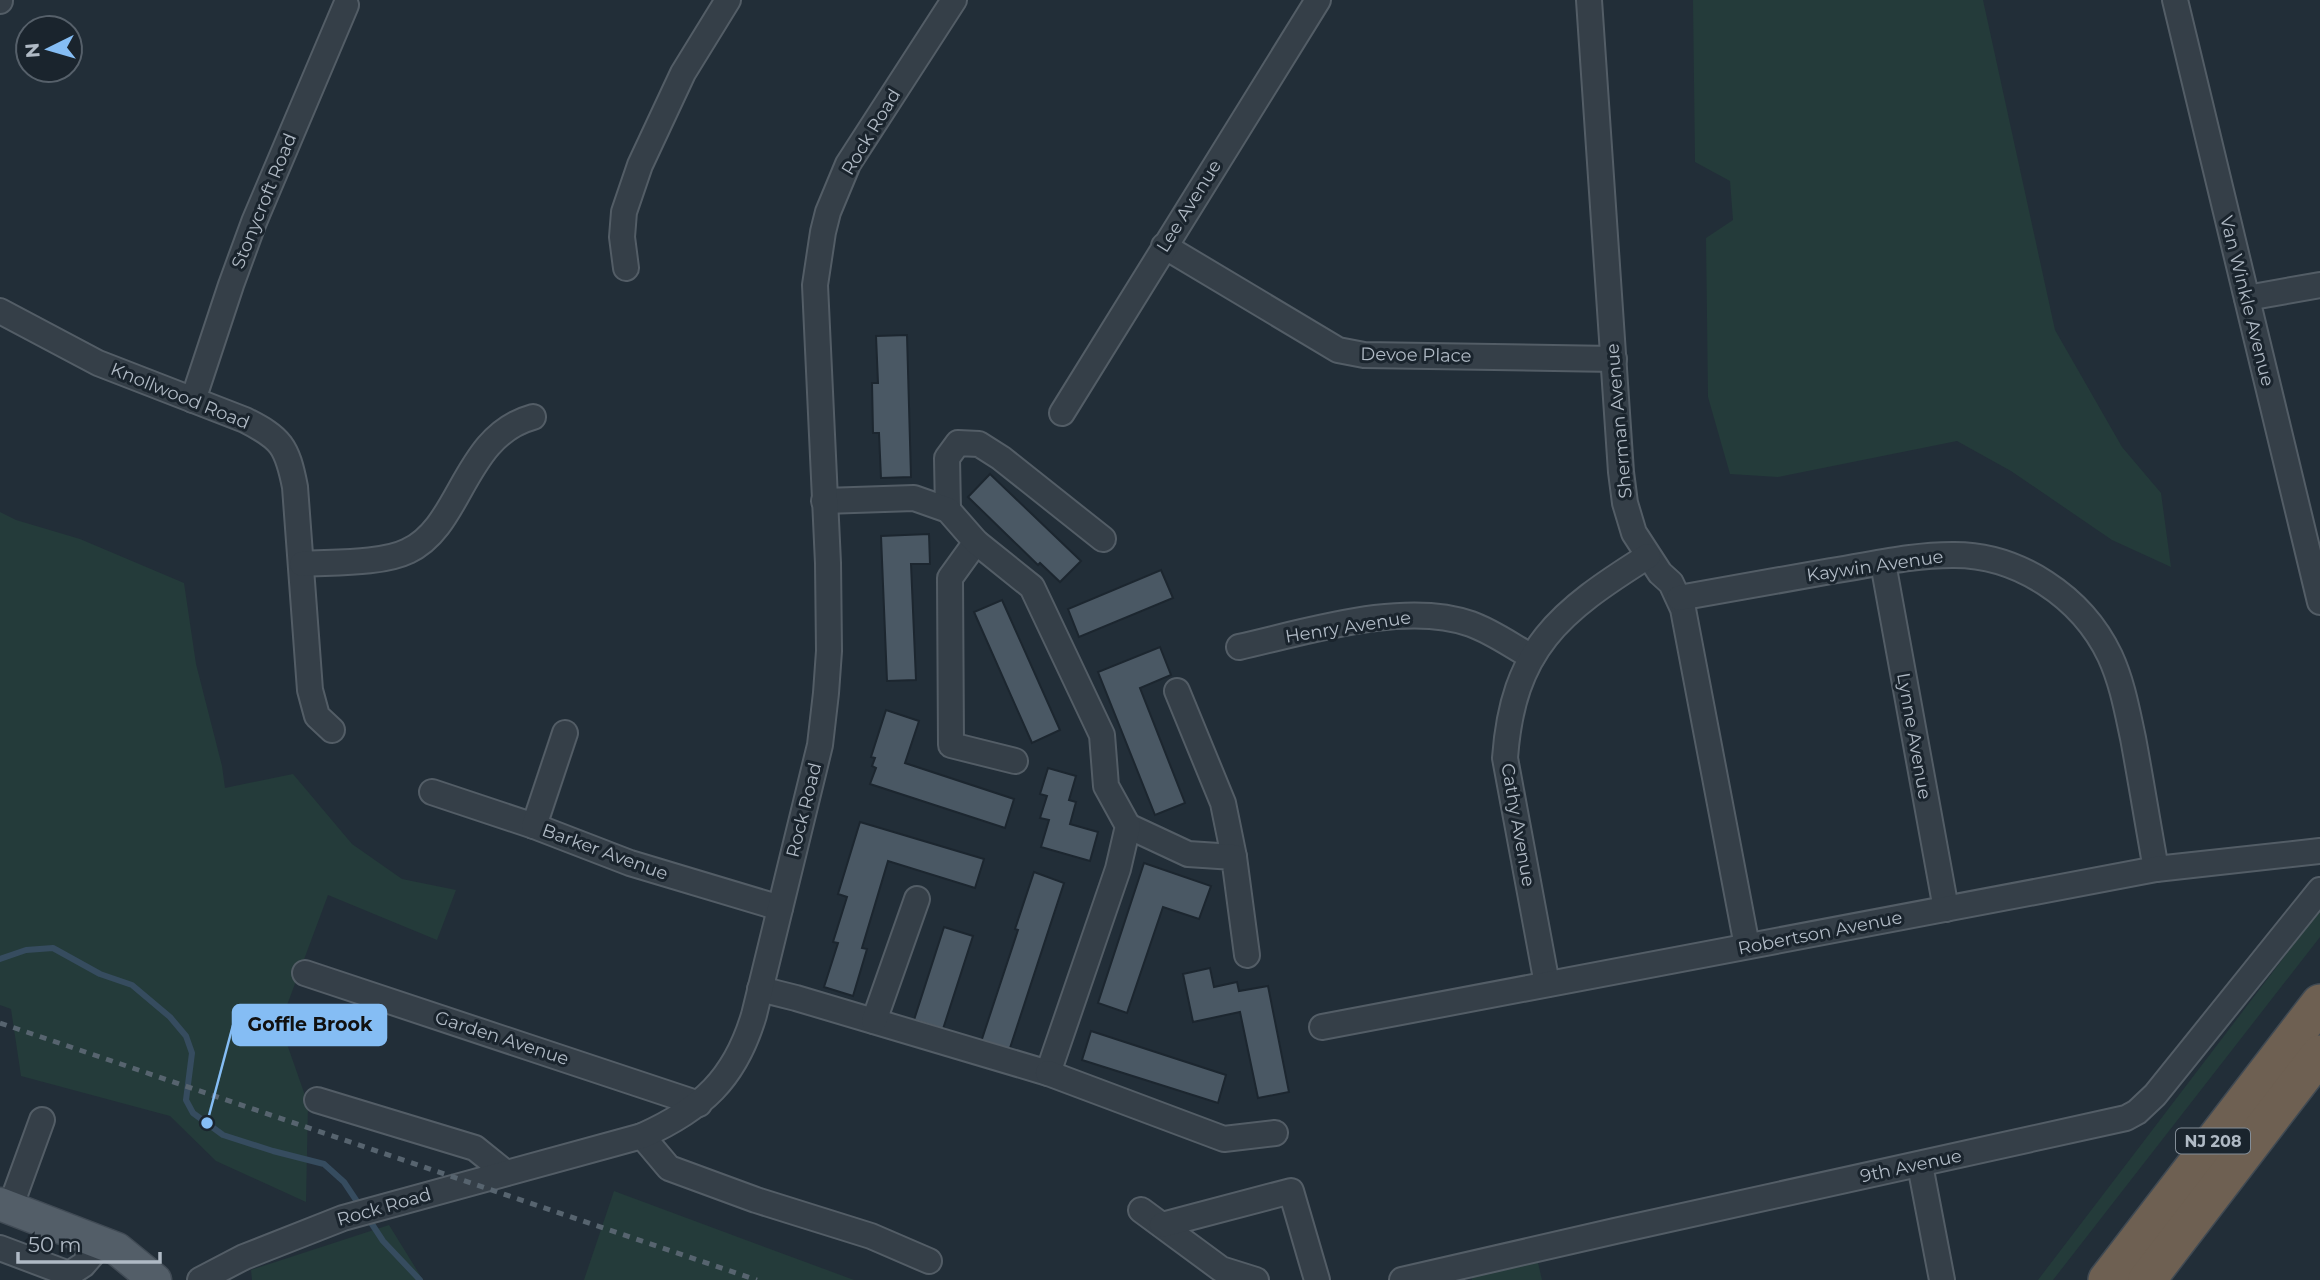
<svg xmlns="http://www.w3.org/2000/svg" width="2320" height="1280" font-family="Montserrat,sans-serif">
  <rect width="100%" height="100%" fill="#222e38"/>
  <g fill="#243b3a">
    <path d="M1693 0H1983L2055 330 2122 447 2161 493 2171 567 2112 540 2011 471 1957 441 1778 477 1730 474 1708 397 1706 238 1733 220 1730 181 1695 162Z"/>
    <path d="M0 512 16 520 80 539 184 583 196 664 222 766 225 788 293 774 352 844 402 879 456 890 437 940 328 895 280 1024 308 1104 306 1202 216 1161 170 1116 21 1076 11 1009 0 1005Z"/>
    <path d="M2320 910V937L2053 1280H2038Z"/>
    <path d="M614 1191 854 1280H584Z"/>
    <path d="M389 1225 423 1280H252L251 1270Z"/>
    <path d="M1535 1250 1542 1280H1472L1467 1262Z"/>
  </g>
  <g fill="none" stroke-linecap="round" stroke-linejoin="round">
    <g stroke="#364c5f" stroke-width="6">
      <path d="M0 959 26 950 53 948 100 974 132 985 170 1017 186 1036 192 1053 186 1100 193 1113 223 1135 273 1151 324 1164 344 1182 360 1206"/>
      <path d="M368 1218 383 1241 420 1280"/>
    </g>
  </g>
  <g fill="#4a5864" stroke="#1c262f" stroke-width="2">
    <path d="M907 335 911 477 881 478 879 433H873L872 383H878L876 336Z"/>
    <path d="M990 474 1081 561 1060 582 1040 563 1038 565 968 497Z"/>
    <path d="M929 534 930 564H911L916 680 887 681 881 536Z"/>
    <path d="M1161 570 1173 598 1079 637 1068 609Z"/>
    <path d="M1002 600 1060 730 1032 743 974 612Z"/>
    <path d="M1160 647 1171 675 1140 688 1185 803 1155 815 1098 672Z"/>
    <path d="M886 710 919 721 905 763 1014 799 1005 828 870 784 876 768 872 766 875 758 871 757Z"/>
    <path d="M1048 768 1076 776 1069 800 1076 802 1070 824 1098 832 1090 861 1041 847 1049 820 1040 818 1047 796 1040 794Z"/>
    <path d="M860 822 984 859 975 888 888 861 862 948 867 949 853 996 824 987 838 943 833 942 847 897 838 894Z"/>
    <path d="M1144 863 1211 886 1199 919 1163 907 1127 1013 1098 1003Z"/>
    <path d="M1034 872 1064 883 1009 1051 981 1042 1018 930 1015 929Z"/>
    <path d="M944 927 973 936 943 1029 914 1020Z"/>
    <path d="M1210 968 1214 987 1237 982 1239 991 1268 986 1289 1092 1258 1098 1240 1012 1193 1022 1183 974Z"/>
    <path d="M1091 1031 1226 1075 1218 1103 1082 1060Z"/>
  </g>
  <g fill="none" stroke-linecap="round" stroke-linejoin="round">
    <g stroke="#535d66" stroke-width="28">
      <g id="minor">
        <path d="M1589 0 1621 472 1625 503 1634 533 1660 573 1671 583 1683 609 1747 946"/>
        <path d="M2175 0 2320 602"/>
        <path d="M0 1V0"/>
        <path d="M1164 246 1338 350 1364 355 1614 359"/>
        <path d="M626 268 622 237 624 212 640 165 683 73 728 0"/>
        <path d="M2247 298 2320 285"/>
        <path d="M0 311 98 363 245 420C281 438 287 446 295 487L310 690 317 716 332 730"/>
        <path d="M193 400 231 285 254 222 346 5"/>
        <path d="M1062 413 1318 0"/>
        <path d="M948 510 947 458 958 443 979 444 1001 458 1103 539"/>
        <path d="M976 542 950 578 951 745 1015 761"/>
        <path d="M1883 563 1946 909"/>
        <path d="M302 564C331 562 382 564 408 551 462 526 463 436 533 417"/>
        <path d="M1679 598C1729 589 1780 580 1831 571 1871 565 1911 555 1952 555 2018 554 2082 597 2110 656 2122 682 2127 710 2133 738 2141 781 2148 825 2156 869"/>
        <path d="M1239 647C1306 632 1405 600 1471 624 1493 632 1512 646 1532 657"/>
        <path d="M1177 691 1223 803 1234 857"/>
        <path d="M432 792 534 826 630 863 780 908"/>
        <path d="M534 826 565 733"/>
        <path d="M1128 826 1188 854 1234 857 1247 955"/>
        <path d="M305 973 699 1104"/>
        <path d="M1547 984 1505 758C1513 648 1559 612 1648 556"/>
        <path d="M760 989 796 998 1048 1073 1118 869 1128 826 1106 786 1102 735 1032 587 976 542 948 510 914 498 824 501"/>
        <path d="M874 1021 917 899"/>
        <path d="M1322 1027 2156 869 2320 851"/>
        <path d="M1048 1073 1224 1139 1275 1133"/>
        <path d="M317 1100 475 1148 506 1173"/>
        <path d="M642 1136 669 1168 756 1200 871 1236 929 1261"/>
        <path d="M1920 1165 1942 1280"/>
        <path d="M10 1208 42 1120"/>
        <path d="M1141 1210 1221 1269 1256 1280"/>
        <path d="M1162 1225 1291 1191 1317 1280"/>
        <path d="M0 1248 69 1274 83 1265 102 1243"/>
        <path d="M200 1280 244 1257 343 1218 642 1136C702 1109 735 1079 754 1015L820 745 826 693 829 651 828 563 815 285 823 232 828 212 848 164 954 0"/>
        <path d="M1402 1280 1615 1231 2126 1118 2137 1112 2155 1095 2320 890"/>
      </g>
    </g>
    <g stroke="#414b55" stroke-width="35">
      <path id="major" d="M0 1204 117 1249 155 1280"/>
    </g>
    <g stroke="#404a53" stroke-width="40">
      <g id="highway">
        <path d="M2107 1280 2320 1003"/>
        <path d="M2147 1280 2320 1054"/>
      </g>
    </g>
    <use href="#minor" stroke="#353f48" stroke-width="24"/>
    <use href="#major" stroke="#535e68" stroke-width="32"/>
    <use href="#highway" stroke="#6e6052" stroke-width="37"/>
    <path stroke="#57646f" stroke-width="5" stroke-dasharray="7 7" stroke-linecap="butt" d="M0 1023 757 1280"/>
  </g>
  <g text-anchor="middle" stroke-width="6" stroke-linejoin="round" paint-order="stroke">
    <rect fill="#1a242d" stroke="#838d97" stroke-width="2" x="2176" y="1128.5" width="74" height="25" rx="5"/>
    <g font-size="16" font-weight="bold" fill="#b0bac5">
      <text x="2213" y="1147">NJ 208</text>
    </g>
    <g font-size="18" fill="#b0bac5" stroke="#1a242d">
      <text transform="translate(871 132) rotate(-59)" y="6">Rock Road</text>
      <text transform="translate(264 201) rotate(-68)" y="6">Stonycroft Road</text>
      <text transform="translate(1189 206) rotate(-58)" y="6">Lee Avenue</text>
      <text transform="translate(2247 301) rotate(76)" y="6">Van Winkle Avenue</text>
      <text transform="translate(1416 355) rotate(1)" y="6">Devoe Place</text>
      <text transform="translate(180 396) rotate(22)" y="6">Knollwood Road</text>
      <text transform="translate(1619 421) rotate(-95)" y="6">Sherman Avenue</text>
      <text transform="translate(1875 566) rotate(-8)" y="6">Kaywin Avenue</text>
      <text transform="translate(1348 627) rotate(-9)" y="6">Henry Avenue</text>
      <text transform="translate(1914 736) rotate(80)" y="6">Lynne Avenue</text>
      <text transform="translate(804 810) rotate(-76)" y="6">Rock Road</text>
      <text transform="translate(1518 825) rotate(80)" y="6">Cathy Avenue</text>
      <text transform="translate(605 852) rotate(20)" y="6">Barker Avenue</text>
      <text transform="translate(1820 933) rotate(-11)" y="6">Robertson Avenue</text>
      <text transform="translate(502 1038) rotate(18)" y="6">Garden Avenue</text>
      <text transform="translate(1911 1166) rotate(-12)" y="6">9th Avenue</text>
      <text transform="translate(384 1207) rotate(-16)" y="6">Rock Road</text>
    </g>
  </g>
  <path fill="none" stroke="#85bdf4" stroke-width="2.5" d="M207 1123L233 1025"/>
  <circle fill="#85bdf4" stroke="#1a242d" stroke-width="2.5" cx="207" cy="1123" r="7"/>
  <rect fill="#85bdf4" stroke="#85bdf4" stroke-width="2.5" x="233" y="1005" width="153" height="40" rx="7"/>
  <g font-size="19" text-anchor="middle" font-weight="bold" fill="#111">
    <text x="310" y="1031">Goffle Brook</text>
  </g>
  <g transform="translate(49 49) rotate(265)"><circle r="33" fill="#1a242d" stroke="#56606a" stroke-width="2"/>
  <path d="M0-5L12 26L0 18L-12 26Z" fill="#85bdf4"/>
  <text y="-10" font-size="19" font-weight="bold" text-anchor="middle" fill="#b0bac5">N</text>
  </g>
  <path d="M18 1252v10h142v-10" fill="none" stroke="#b0bac5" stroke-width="3.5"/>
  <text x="28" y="1252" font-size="21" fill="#b0bac5" stroke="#1a242d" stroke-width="5" paint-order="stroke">50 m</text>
</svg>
